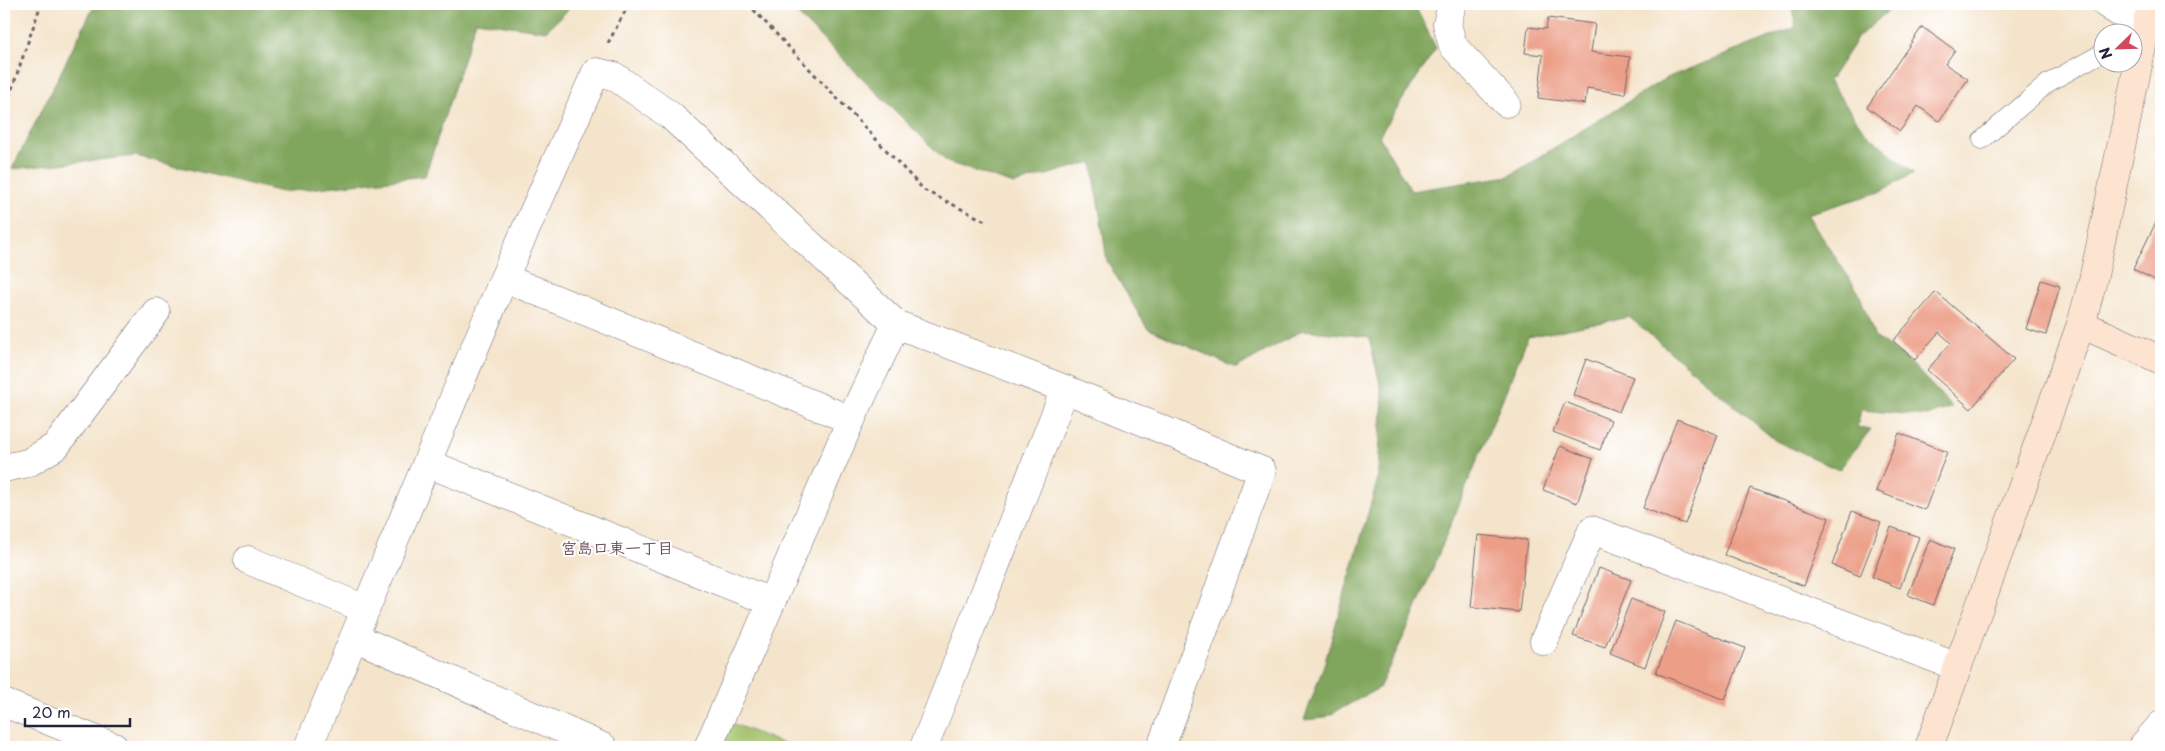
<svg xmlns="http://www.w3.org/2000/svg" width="2165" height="751" font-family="'Playpen Sans','Klee One',sans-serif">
  <rect width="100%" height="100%" fill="#fff"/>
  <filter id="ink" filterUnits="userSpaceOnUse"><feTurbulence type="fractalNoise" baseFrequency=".02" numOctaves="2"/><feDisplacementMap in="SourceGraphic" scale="10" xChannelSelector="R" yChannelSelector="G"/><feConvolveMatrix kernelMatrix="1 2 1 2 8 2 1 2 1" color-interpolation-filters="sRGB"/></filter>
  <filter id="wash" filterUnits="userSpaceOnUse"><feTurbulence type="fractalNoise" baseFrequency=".0096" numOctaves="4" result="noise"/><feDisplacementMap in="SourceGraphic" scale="20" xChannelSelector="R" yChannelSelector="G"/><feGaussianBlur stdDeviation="1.12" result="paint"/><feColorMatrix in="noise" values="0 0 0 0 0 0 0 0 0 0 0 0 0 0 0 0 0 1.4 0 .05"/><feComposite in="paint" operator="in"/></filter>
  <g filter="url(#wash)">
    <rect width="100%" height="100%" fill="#f4e4cb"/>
    <path fill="#a1be66" stroke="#627050" d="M729 722 791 747H719Z"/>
    <g fill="#80a55b" stroke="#51644b">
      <path d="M95 4H574L546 31 476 21 425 176 282 192 135 156 12 169Z"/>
      <path d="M787 4H1414L1436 48 1379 136 1411 191 1509 176 1666 78 1796 27 1791 4H1887L1889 10 1858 37 1829 81 1865 132 1914 173 1880 192 1807 214 1859 293 1875 337 1910 362 1952 407 1927 416 1861 410 1857 427 1871 429 1839 470 1776 441 1629 317 1528 337 1412 619 1379 688 1324 718 1304 720 1324 665 1377 482 1383 397 1369 337 1303 330 1236 368 1147 328 1107 261 1092 162 1014 184 947 162Z"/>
    </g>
    <g id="blocks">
      <g fill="#ec9e87">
        <path d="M1548 18 1595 24 1591 52 1630 57 1625 94 1587 88 1585 104 1538 98 1543 55 1525 53 1528 27 1546 29Z"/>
        <path d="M1922 27 1955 50 1945 64 1968 79 1939 121 1918 106 1900 131 1867 107Z"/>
        <path d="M2161 212V283L2133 269Z"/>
        <path d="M2041 280 2060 286 2046 335 2026 329Z"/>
        <path d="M1936 292 2014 359 1971 409 1927 370 1951 343 1939 332 1915 360 1893 341Z"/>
        <path d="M1586 359 1633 377 1619 412 1573 395Z"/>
        <path d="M1565 402 1611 420 1600 450 1553 432Z"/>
        <path d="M1677 419 1718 435 1685 524 1643 508Z"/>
        <path d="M1899 433 1947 452 1925 510 1876 491Z"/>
        <path d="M1560 446 1593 459 1577 503 1543 490Z"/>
        <path d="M1750 488 1829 518 1804 586 1724 555Z"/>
        <path d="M1852 511 1881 522 1860 576 1832 565Z"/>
        <path d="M1891 527 1919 537 1900 588 1872 577Z"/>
        <path d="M1478 535 1527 540 1519 612 1471 607Z"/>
        <path d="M1930 539 1954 549 1933 605 1908 595Z"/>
        <path d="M1599 568 1631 580 1605 647 1573 636Z"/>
        <path d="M1631 599 1665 612 1645 667 1610 653Z"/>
        <path d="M1676 621 1745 648 1725 700 1656 673Z"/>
      </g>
    </g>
  </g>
  <g filter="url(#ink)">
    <use href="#blocks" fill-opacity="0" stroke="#6c666d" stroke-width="1"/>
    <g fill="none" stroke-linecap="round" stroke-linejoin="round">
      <g stroke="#6c666d" stroke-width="19">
        <path id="lane" d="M1982 140 2048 83 2102 53"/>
      </g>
      <g stroke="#6c666d" stroke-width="29">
        <g id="street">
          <path d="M1452 4 1447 24 1453 46 1506 103"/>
          <path d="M2106 4 2145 29"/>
          <path d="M504 278 851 420"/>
          <path d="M427 463 771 602"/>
          <path d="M4 468 28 463 56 446 156 312"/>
          <path d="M248 560 365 609"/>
          <path d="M354 637 603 747"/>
          <path d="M1544 641 1592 530 1958 667"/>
          <path d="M4 703 114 747"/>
          <path d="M308 747 504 278 596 72 614 76 671 116 896 324 1065 389 1262 471 1161 747"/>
          <path d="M708 747 851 420 896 324"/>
          <path d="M924 747 1065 389"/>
          <path d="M2142 747 2161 725"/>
        </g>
      </g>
      <g stroke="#6c666d" stroke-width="29">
        <g id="secondary">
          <path d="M2081 324 2161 360"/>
          <path d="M1929 747 2081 324 2093 280 2151 4"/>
        </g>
      </g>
      <g stroke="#6c666d" stroke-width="3" stroke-dasharray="4 4" stroke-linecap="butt">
        <path d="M748 4 924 190 987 222"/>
        <path d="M608 43 629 4"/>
        <path d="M4 112 41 4"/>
      </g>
      <use href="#lane" stroke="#fff" stroke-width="18"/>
      <use href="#street" stroke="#fff" stroke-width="28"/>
      <use href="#secondary" stroke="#fde4d1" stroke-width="28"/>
    </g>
  </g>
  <g text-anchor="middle" stroke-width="4" stroke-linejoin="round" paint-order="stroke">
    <g font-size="16" font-weight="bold" fill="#694d56" stroke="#fff">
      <text x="617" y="554">宮島口東一丁目</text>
    </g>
  </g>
  <rect width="2165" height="751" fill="none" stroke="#fff" stroke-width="20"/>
  <g transform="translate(2118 48) rotate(247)"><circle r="24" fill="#ffffff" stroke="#a7a7b1"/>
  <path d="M0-4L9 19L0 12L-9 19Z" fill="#d1495b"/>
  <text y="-8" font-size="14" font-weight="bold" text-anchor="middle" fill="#22223b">N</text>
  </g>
  <path d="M25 718v8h105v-8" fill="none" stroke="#22223b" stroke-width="2.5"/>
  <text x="32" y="718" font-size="15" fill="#22223b" stroke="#ffffff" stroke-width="4" paint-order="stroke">20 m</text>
</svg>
